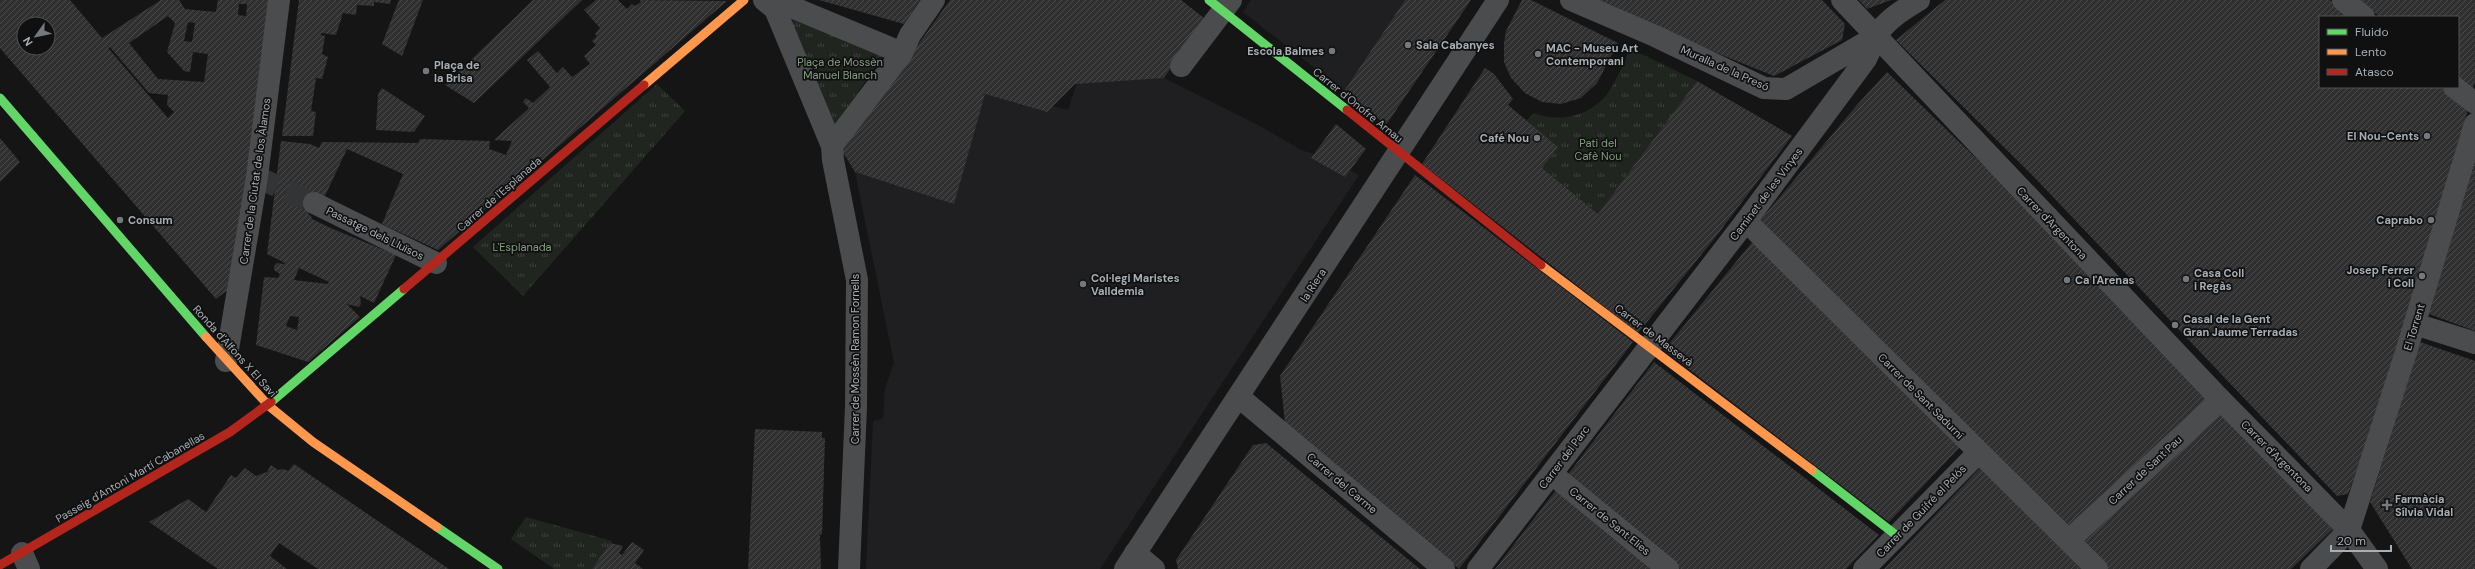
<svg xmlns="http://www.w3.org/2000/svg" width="2475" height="569" font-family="'DM Sans',sans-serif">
  <defs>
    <pattern id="grass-tufts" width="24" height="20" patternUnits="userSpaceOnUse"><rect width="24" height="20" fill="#202520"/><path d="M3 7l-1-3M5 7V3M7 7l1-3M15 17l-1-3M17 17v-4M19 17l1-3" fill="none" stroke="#3e423e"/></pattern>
    <pattern id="building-hatch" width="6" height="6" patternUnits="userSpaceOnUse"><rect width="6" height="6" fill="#303031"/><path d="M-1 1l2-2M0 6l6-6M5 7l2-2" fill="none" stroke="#4b4b4d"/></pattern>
  </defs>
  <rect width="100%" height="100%" fill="#151516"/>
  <g fill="#1f1f21">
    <path d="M1251 0H1405L1344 91 1243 12Z"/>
    <path d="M1093 35 1164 78 1260 126 1301 150 1321 156 1359 175 1100 569H866L873 421 883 419 885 388 894 363 855 172 934 194 985 94 1047 112 1049 105 1068 110Z"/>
  </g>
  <g fill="url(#grass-tufts)">
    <path d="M786 17 883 55 835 126Z"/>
    <path d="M1631 49 1697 81 1598 214 1542 168 1558 147 1526 121 1534 113C1560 124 1594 115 1610 90 1618 77 1624 62 1631 49Z"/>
    <path d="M657 84 685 111 523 296 473 247Z"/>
    <path d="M526 517 612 541 592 569H554L511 539Z"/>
  </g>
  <g fill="url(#building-hatch)" fill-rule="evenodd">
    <path d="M0 0H70L102 38 161 0H179L185 9 216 12 218 0H269L234 285 216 299 0 48ZM239 4H247L246 16 238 15ZM168 16 175 23 167 52 184 71 190 72 193 52 208 54 204 82 158 79 129 43ZM188 22 195 23 192 42 184 41ZM24 24H48V48H24ZM110 47 149 93 168 95 167 105 174 112 168 118 108 48Z"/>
    <path d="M299 0H391L390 4 374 2V6L357 5 356 15 343 13 336 35 321 33V35L325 36 322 54 328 57 322 79 316 78 311 111 316 112 313 136H282Z"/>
    <path d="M399 0H423L402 56 382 44Z"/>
    <path d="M533 0H582L474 103 445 85Z"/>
    <path d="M596 0H618L627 9 632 4 635 6 641 2 640 0 727 1 438 250 382 224 403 174 347 149 324 198 319 194 308 214 311 216 312 219 333 229 396 255 374 303 360 296 361 304 359 307 347 304 360 317 308 362 256 345 264 277 278 278 280 274 274 270V266L277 263 284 264 285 263 267 254 281 141 310 144 319 148 322 142 418 143 420 139 490 141 489 149 506 155 512 141 494 140 529 108 523 102 526 98 533 103 550 87 527 60 538 51 557 73 563 67 572 77 590 64 584 56 596 45 592 41 597 36 595 34 600 28 584 10ZM299 268 329 282 328 284 294 280ZM290 316 299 317 297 330 286 326Z"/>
    <path d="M819 0H920L904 24Z"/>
    <path d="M950 0H1181L1204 18 1164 78 1075 84 1047 112 985 94 954 204 855 172 842 151Z"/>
    <path d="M1405 0H1471L1386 125 1344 91Z"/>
    <path d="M1522 0H1531L1618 43 1597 83 1581 98 1561 104 1542 102 1525 93 1511 78 1504 62V43L1506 31Z"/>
    <path d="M1585 0H1822L1845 24 1842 40 1774 76Z"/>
    <path d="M1859 0H1891L1867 9Z"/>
    <path d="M1945 0H2330L2352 17H2320V87H2440L2468 109 2425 263 2370 436 2348 494 2337 496 2035 178 1896 40Z"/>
    <path d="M2359 0H2475V81L2473 90 2458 78V17H2380Z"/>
    <path d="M1485 68 1494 74 1513 99 1508 105 1558 147 1542 168 1598 214 1697 81 1792 136 1714 239 1638 333 1422 164Z"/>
    <path d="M1887 72 2015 196 2212 402 2068 531 1758 223 1857 105Z"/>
    <path d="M382 88 425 116 414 132 376 130 378 94Z"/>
    <path d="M1336 124 1366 149 1345 177 1311 158Z"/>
    <path d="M0 138 20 162 0 182Z"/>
    <path d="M2475 162V331L2429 314Z"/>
    <path d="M1415 175 1633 342 1459 569 1285 423 1280 376Z"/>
    <path d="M1753 241 1960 447 1889 522 1664 350Z"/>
    <path d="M2420 342 2475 361V569H2412L2370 502Z"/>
    <path d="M1654 362 1879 535 1846 569H1680L1566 477Z"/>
    <path d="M2221 413 2333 529 2291 569H2106L2078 540Z"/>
    <path d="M755 429 822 432V438H825L824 469 822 534 820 535 821 569H748Z"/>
    <path d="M1266 443 1420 569H1178L1176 560 1253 445Z"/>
    <path d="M294 464 372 517 449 569H318L279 543 270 556 287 569H218L149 522 188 499 206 512 231 475 236 478 245 468 256 476 267 472 271 465 278 470 284 469 288 471Z"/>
    <path d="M1981 467 2082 569H1884Z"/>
    <path d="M1556 490 1655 569H1495Z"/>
    <path d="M632 542 644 550 635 563 643 569H592L610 543 623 546 619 553 622 555Z"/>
  </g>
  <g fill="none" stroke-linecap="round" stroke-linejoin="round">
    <path stroke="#323436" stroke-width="22" stroke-dasharray="22 11" stroke-linecap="butt" d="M257 177 314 203"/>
    <g stroke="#4a4c4e" stroke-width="22">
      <path d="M764 0 775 9 832 146 833 160 857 280 856 407 849 569"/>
      <path d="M775 0 902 53"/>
      <path d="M1571 0 1655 36 1764 88 1786 89 1875 37"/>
      <path d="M1842 0 2221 400 2349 530 2377 569"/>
      <path d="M2343 0 2364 17"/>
      <path d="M1181 66 1231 0"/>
      <path d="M2454 87 2475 103"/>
      <path d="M832 146 902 53 910 35 934 0"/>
      <path d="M314 203 436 263"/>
      <path d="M1746 221 2097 569"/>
      <path d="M2415 324 2475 343"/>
      <path d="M226 361 257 177 279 0"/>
      <path d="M1239 397 1444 569"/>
      <path d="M1552 474 1668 569"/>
      <path d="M2069 540 2221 400"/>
      <path d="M22 553 29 569"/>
      <path d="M1135 553 1154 569"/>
      <path d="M1125 569 1498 0"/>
      <path d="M1478 569 1746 221 1866 59C1870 52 1872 43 1876 36 1887 19 1903 10 1919 0"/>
      <path d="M1864 569 1978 453"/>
      <path d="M2311 569 2349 530 2407 349 2475 124"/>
    </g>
    <g stroke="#63d668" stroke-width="9">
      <path d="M1209 0 1347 110"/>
      <path d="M0 98 206 337"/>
      <path d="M271 402 404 289"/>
      <path d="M1812 470 1896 535"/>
      <path d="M437 527 498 569"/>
    </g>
    <g stroke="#ff974d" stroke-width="9">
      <path d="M644 85 744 0"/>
      <path d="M1541 265 1812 470"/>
      <path d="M206 337 269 406 313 442 437 527"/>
    </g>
    <g stroke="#b3261e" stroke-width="9">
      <path d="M1347 110 1541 265"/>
      <path d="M404 289 644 85"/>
      <path d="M0 565 230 432 271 402"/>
    </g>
  </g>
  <g fill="#75797d" stroke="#101011" stroke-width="1.5">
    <circle cx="1408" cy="45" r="4"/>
    <circle cx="1332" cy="51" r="4"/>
    <circle cx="1538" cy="54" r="4"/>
    <circle cx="426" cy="71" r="4"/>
    <circle cx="2427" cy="136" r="4"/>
    <circle cx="1537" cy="138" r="4"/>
    <circle cx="120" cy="220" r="4"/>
    <circle cx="2431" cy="220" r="4"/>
    <circle cx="2422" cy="276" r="4"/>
    <circle cx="2186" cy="279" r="4"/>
    <circle cx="2067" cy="280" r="4"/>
    <circle cx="1083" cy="284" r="4"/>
    <circle cx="2175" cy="325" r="4"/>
    <path d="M2385 499h4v4h4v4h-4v4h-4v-4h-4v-4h4z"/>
  </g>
  <g text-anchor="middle" stroke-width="3.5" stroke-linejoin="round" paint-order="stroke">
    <g font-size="11" font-weight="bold" fill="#a8afb5" stroke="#101011" text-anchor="start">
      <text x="1416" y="49">Sala Cabanyes</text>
      <text x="1546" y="52">MAC - Museu Art<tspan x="1546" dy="13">Contemporani</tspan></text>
      <text x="1324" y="55" text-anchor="end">Escola Balmes</text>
      <text x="434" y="69">Plaça de<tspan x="434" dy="13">la Brisa</tspan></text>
      <text x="2419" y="140" text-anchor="end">El Nou-Cents</text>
      <text x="1529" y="142" text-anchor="end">Café Nou</text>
      <text x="128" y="224">Consum</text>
      <text x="2423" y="224" text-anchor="end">Caprabo</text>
      <text x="2414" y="274" text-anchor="end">Josep Ferrer<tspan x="2414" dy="13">i Coll</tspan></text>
      <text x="2194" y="277">Casa Coll<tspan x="2194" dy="13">i Regàs</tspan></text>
      <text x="1091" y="282">Col·legi Maristes<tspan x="1091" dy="13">Valldemia</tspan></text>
      <text x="2075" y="284">Ca l'Arenas</text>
      <text x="2183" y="323">Casal de la Gent<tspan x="2183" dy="13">Gran Jaume Terradas</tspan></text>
      <text x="2395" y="503">Farmàcia<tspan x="2395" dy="13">Sílvia Vidal</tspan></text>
    </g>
    <g font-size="11" fill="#859e80" stroke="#101011">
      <text x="840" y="66">Plaça de Mossèn<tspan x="840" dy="13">Manuel Blanch</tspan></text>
      <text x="1598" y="147">Pati del<tspan x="1598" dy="13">Cafè Nou</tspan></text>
      <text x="522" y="251">L'Esplanada</text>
    </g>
    <g font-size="11" fill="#a8afb5" stroke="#101011">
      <text transform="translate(1725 68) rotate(24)" y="4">Muralla de la Presó</text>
      <text transform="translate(1358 105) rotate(39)" y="4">Carrer d'Onofre Arnau</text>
      <text transform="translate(255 181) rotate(-82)" y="4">Carrer de la Ciutat de los Àlamos</text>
      <text transform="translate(499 194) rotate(-41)" y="4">Carrer de l'Esplanada</text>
      <text transform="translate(1766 194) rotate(-53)" y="4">Caminet de les Vinyes</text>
      <text transform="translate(2052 223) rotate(46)" y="4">Carrer d'Argentona</text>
      <text transform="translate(375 233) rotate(26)" y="4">Passatge dels Lluïsos</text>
      <text transform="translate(1313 285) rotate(-57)" y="4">la Riera</text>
      <text transform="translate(2414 327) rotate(-73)" y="4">El Torrent</text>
      <text transform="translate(1654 335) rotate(37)" y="4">Carrer de Massevà</text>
      <text transform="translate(235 351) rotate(48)" y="4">Ronda d'Alfons X El Savi</text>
      <text transform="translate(855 359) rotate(-90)" y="4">Carrer de Mossèn Ramon Fornells</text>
      <text transform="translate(1921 396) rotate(45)" y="4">Carrer de Sant Sadurní</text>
      <text transform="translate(2277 456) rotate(45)" y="4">Carrer d'Argentona</text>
      <text transform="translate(1564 457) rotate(-53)" y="4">Carrer del Parc</text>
      <text transform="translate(2145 470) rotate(-43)" y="4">Carrer de Sant Pau</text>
      <text transform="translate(130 477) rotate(-30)" y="4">Passeig d'Antoni Martí Cabanellas</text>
      <text transform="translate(1342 483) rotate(40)" y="4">Carrer del Carme</text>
      <text transform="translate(1921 511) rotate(-46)" y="4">Carrer de Guifré el Pelós</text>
      <text transform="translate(1610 521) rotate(39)" y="4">Carrer de Sant Elies</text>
    </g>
  </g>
  <rect x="2319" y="16" width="140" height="72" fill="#101011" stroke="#4d5053"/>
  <rect x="2327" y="29" width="20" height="6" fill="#63d668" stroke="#4d5053"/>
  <text x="2355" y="36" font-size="12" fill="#a8afb5">Fluido</text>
  <rect x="2327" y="49" width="20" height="6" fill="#ff974d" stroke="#4d5053"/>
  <text x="2355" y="56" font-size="12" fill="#a8afb5">Lento</text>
  <rect x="2327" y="69" width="20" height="6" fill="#b3261e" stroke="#4d5053"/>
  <text x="2355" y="76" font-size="12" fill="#a8afb5">Atasco</text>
  <g transform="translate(36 36) rotate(237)"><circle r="19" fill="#101011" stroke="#4d5053"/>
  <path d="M0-3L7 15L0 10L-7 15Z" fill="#75797d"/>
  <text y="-6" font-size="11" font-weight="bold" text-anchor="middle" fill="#a8afb5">N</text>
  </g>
  <path d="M2331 545v6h60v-6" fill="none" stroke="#a8afb5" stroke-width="2"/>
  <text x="2337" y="545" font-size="12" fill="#a8afb5" stroke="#101011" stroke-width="3" paint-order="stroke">20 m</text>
</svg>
